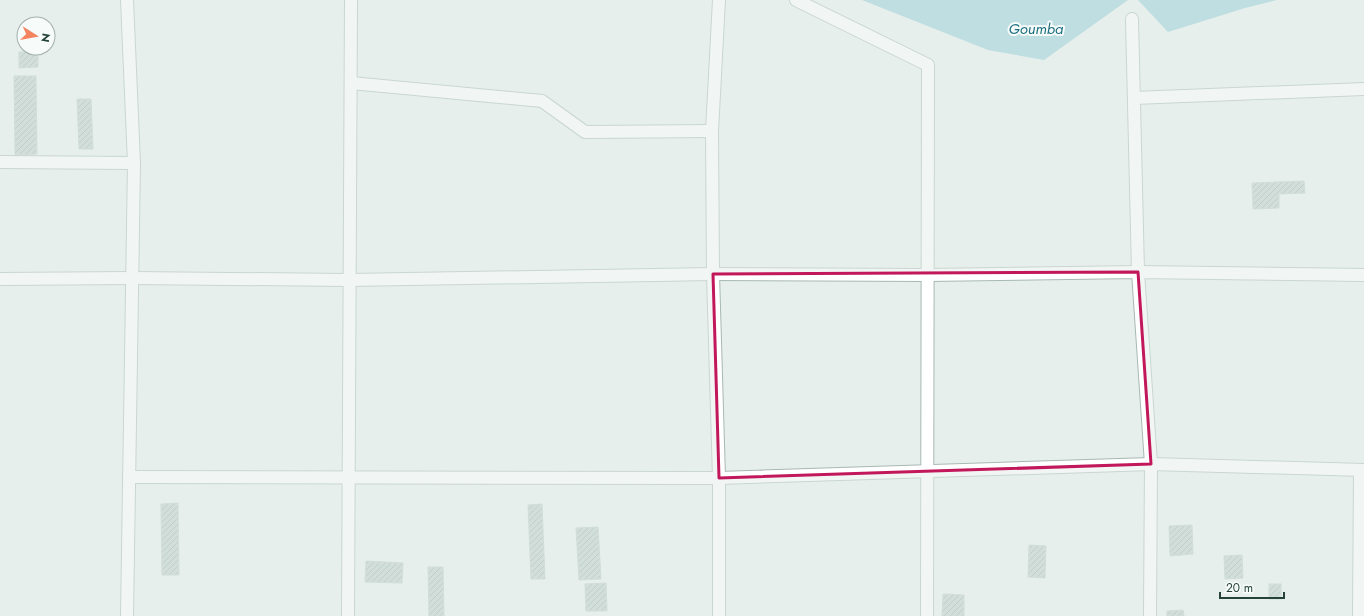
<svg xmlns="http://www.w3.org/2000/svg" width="1364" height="616" font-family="Jost,sans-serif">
  <defs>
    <pattern id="building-hatch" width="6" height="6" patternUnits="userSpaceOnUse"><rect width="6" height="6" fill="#bbcac4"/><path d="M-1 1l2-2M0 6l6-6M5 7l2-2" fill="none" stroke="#98a6a0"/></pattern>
  </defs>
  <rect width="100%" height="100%" fill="#e6efeb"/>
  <g fill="#8ec9d4">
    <path d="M862 0H1128L1044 60 988 50Z"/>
    <path d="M1138 0H1277L1245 8 1168 32Z"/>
  </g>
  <g fill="url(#building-hatch)" stroke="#b8c9c2">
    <path d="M19 52H38V67L19 68Z"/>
    <path d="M14 76H36L37 154 15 155Z"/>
    <path d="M77 99H91L93 149H79Z"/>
    <path d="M1304 181 1305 193 1279 194V208L1253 209 1252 183Z"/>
    <path d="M178 503 179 575H162L161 504Z"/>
    <path d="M542 504 545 579H531L528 505Z"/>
    <path d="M1192 525 1193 554 1170 556 1169 526Z"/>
    <path d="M598 527 601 579 579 580 576 528Z"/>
    <path d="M1029 545 1046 546 1045 578 1028 577Z"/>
    <path d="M1242 555 1243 578 1225 579 1224 556Z"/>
    <path d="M366 561 403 563 402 583 365 582Z"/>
    <path d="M428 567H443L444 616H429Z"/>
    <path d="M606 583 607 611H586L585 584Z"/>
    <rect x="1269" y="584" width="12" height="15"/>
    <path d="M943 594 964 595V616H942Z"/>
    <path d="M1183 610 1184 616H1167V611Z"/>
  </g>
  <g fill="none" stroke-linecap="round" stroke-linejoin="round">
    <g stroke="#a8b8b2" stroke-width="14">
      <g id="minor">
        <path d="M719 0 712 131 713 274 719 478V616"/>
        <path d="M796 0 928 65 927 616"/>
        <path d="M1132 19 1138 272 1151 464 1150 616"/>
        <path d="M351 83 542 101 585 132 712 131"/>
        <path d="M1134 98 1364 89"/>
        <path d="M0 162 134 163"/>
        <path d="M0 279 132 278 349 280 713 274 927 275 1138 272 1364 275"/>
        <path d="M129 477 719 478 1151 464 1364 470"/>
        <path d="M127 616 134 163 127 0"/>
        <path d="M348 616 351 0"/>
        <path d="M1359 616 1360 470"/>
      </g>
    </g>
    <use href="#minor" stroke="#fff" stroke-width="12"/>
  </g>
  <path d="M0 0H1364V616H0ZM1138 272 1151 464 719 478 713 274Z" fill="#e6efeb" fill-opacity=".55" fill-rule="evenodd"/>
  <path fill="none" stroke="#c2185b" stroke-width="3" stroke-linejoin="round" d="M1138 272 1151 464 719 478 713 274Z"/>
  <g text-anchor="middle" stroke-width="4" stroke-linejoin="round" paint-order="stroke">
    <g font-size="15" font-style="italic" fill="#1c6f80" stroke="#f7fbf9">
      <text x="1036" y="34">Goumba</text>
    </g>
  </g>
  <g transform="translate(36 36) rotate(101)"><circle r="19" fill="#f7fbf9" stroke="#a3b1ad"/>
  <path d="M0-3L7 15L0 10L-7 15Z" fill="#f4845f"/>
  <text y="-6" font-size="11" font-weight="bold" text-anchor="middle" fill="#24423a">N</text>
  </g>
  <path d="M1220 592v6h64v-6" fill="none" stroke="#24423a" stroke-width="2"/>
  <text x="1226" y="592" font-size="12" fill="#24423a" stroke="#f7fbf9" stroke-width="3" paint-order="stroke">20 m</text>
</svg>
